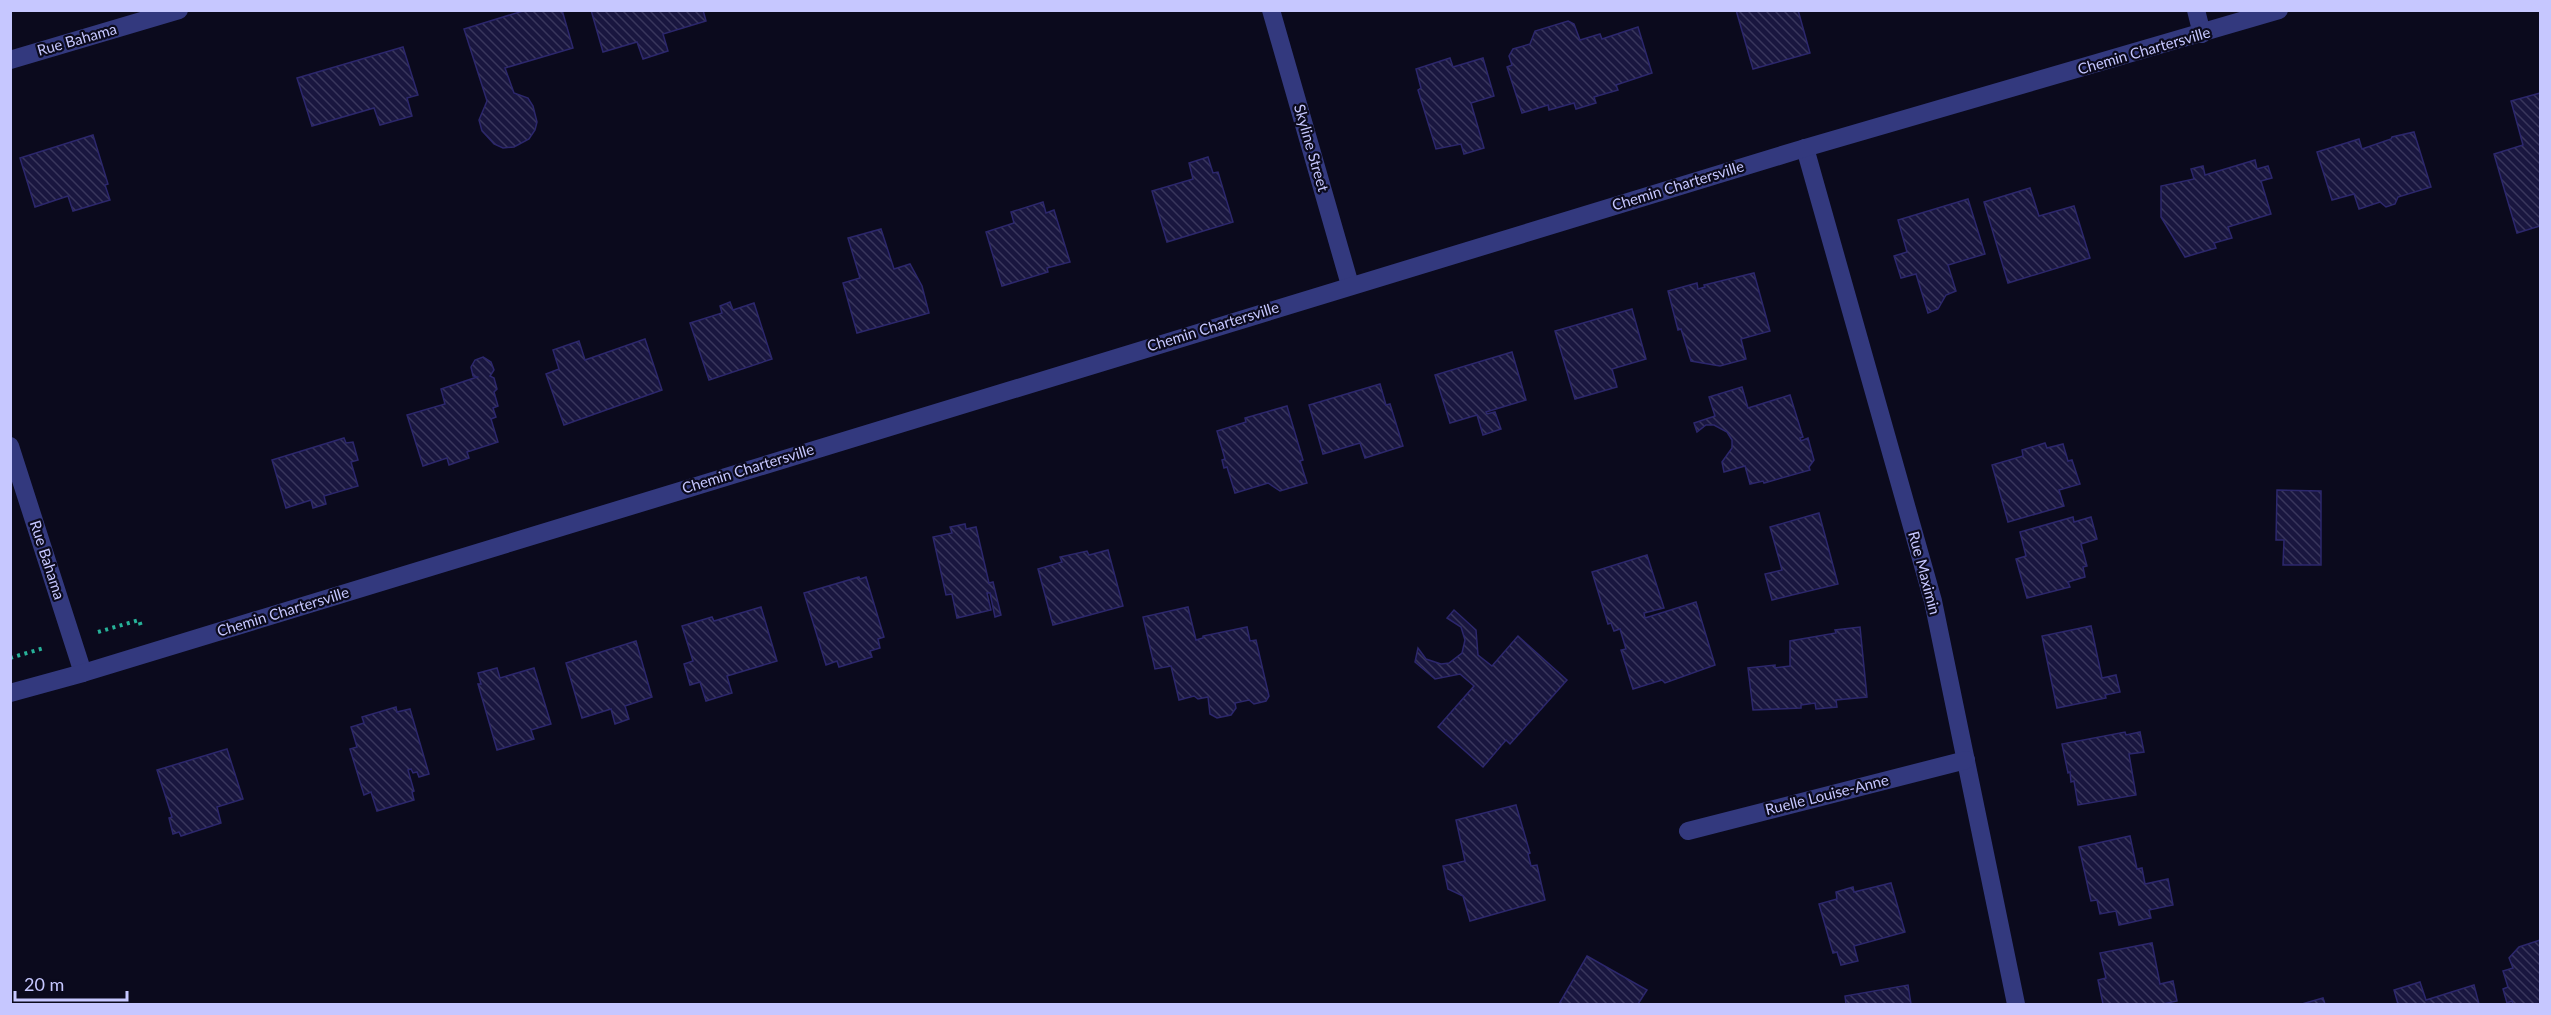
<svg xmlns="http://www.w3.org/2000/svg" width="2551" height="1015" font-family="Lato,sans-serif">
  <defs>
    <pattern id="building-back-hatch" width="6" height="6" patternUnits="userSpaceOnUse" patternTransform="scale(1.5)"><rect width="6" height="6" fill="#19163f"/><path d="M-1 5l2 2M0 0l6 6M5-1l2 2" fill="none" stroke="#39365c"/></pattern>
  </defs>
  <rect width="100%" height="100%" fill="#0b0a1d"/>
  <g fill="url(#building-back-hatch)" stroke="#2c276c" stroke-width="1.5">
    <path d="M526 10H562L573 48 505 68 514 93 528 98 533 106 537 122 535 130 529 139 514 147 503 148 494 144 482 131 479 120 487 101 464 29Z"/>
    <path d="M591 10H703L706 21 663 34 668 51 643 59 637 42 603 52Z"/>
    <path d="M1736 10H1798L1810 53 1753 69Z"/>
    <path d="M1568 21 1574 24 1580 40 1600 34 1602 39 1638 27 1652 73 1616 85 1618 90 1594 97 1596 103 1576 109 1574 103 1549 110 1548 105 1522 113 1507 67 1512 65 1509 56 1513 49 1530 44 1535 31Z"/>
    <path d="M403 47 418 95 407 98 412 116 380 125 374 108 312 126 297 78Z"/>
    <path d="M1450 58 1453 67 1483 58 1494 96 1471 103 1484 148 1464 154 1461 144 1436 149 1418 90 1421 88 1416 69Z"/>
    <path d="M2540 93V226L2517 233 2494 154 2523 145 2511 101Z"/>
    <path d="M2414 132 2431 187 2398 197 2395 204 2386 207 2380 202 2359 209 2354 194 2332 200 2317 152 2359 139 2362 149 2391 139 2392 137Z"/>
    <path d="M93 135 108 184 105 185 110 200 73 211 68 196 35 207 20 158Z"/>
    <path d="M1208 157 1213 173 1218 172 1233 222 1167 242 1152 191 1193 179 1189 163Z"/>
    <path d="M2255 160 2257 169 2268 166 2272 178 2261 181 2271 214 2228 227 2232 238 2214 243 2216 248 2185 257 2161 217V186L2194 179 2191 169 2203 166 2205 175Z"/>
    <path d="M2030 188 2039 216 2074 206 2090 258 2008 283 1984 202Z"/>
    <path d="M1968 199 1985 254 1948 265 1956 291 1946 295 1938 309 1928 313 1916 274 1901 278 1894 256 1907 252 1898 220Z"/>
    <path d="M1043 202 1046 213 1054 210 1070 262 1047 268 1048 272 1002 286 986 232 1014 223 1011 212Z"/>
    <path d="M881 229 894 269 910 264 922 286 929 313 857 333 843 283 860 278 848 238Z"/>
    <path d="M1754 273 1770 331 1741 339 1746 359 1720 366 1691 361 1681 329 1678 330 1668 291 1697 283 1698 289 1705 287 1704 285Z"/>
    <path d="M730 302 733 310 754 303 772 359 709 380 690 323 722 313 720 306Z"/>
    <path d="M1632 309 1646 359 1612 369 1617 387 1575 399 1555 331Z"/>
    <path d="M645 339 662 390 564 425 546 374 559 369 553 350 579 341 585 360Z"/>
    <path d="M1512 352 1526 400 1486 412 1487 414 1495 412 1501 429 1483 435 1477 415 1450 423 1435 375Z"/>
    <path d="M483 357 491 362 494 370 490 376 494 378 497 389 494 392 498 406 493 408 496 417 491 419 498 442 467 452 469 458 449 465 447 458 423 466 407 415 445 404 441 389 477 377 473 376 471 367 475 360Z"/>
    <path d="M1380 384 1386 405 1390 404 1403 446 1365 458 1360 443 1323 454 1309 405Z"/>
    <path d="M1742 387 1748 408 1790 395 1803 437 1800 438 1801 441 1808 438 1814 460 1809 467 1810 470 1764 483 1763 481 1750 484 1745 466 1724 472 1722 462 1732 448V440L1727 432 1714 425H1706L1697 432 1694 423 1715 416 1709 397Z"/>
    <path d="M1287 406 1303 460 1300 461 1307 483 1280 491 1268 483 1235 493 1227 467 1224 468 1222 460 1225 459 1217 431 1246 422 1245 418Z"/>
    <path d="M344 438 346 443 353 442 358 460 351 462 358 486 324 496 326 504 313 508 311 500 286 508 272 460Z"/>
    <path d="M2045 443 2047 448 2063 444 2068 461 2072 460 2080 484 2059 490 2064 506 2008 522 1992 465 2023 456 2022 450Z"/>
    <path d="M2277 490 2321 491V565H2283L2284 540H2276Z"/>
    <path d="M1819 513 1838 584 1772 600 1765 574 1782 570 1770 527Z"/>
    <path d="M2073 517 2074 522 2091 517 2097 539 2081 544 2087 566 2083 567 2085 577 2068 582 2070 587 2027 598 2016 559 2026 556 2020 532Z"/>
    <path d="M965 524 966 529 976 527 989 583 993 582 1001 615 995 617 990 593H987L991 610 957 618 952 594 946 595 933 537 952 533 950 527Z"/>
    <path d="M1108 550 1123 606 1053 625 1038 569 1062 562 1060 557 1087 551 1089 555Z"/>
    <path d="M1647 555 1664 608 1644 613 1645 618 1696 602 1715 665 1665 683 1662 680 1633 689 1621 650 1626 649 1620 629 1614 631 1611 623 1608 624 1592 572Z"/>
    <path d="M859 577 860 579 866 577 884 637 878 639 880 648 870 651 872 657 839 667 837 661 826 665 804 593Z"/>
    <path d="M761 607 777 661 727 676 732 693 706 701 700 682 690 685 684 664 693 661 682 626 712 617 714 621Z"/>
    <path d="M1188 607 1196 640 1203 638V636L1247 627 1250 641 1256 640 1269 696 1266 701 1254 704 1249 700 1235 703 1236 708 1231 715 1217 718 1210 714 1208 697 1198 699 1194 696 1179 700 1171 666 1155 669 1143 617Z"/>
    <path d="M1454 610 1476 630 1478 655 1492 666 1518 636 1567 680 1510 744 1506 740 1483 767 1438 727 1474 686 1460 674 1435 679 1415 662 1418 648 1426 659 1441 664 1449 663 1462 653 1465 640 1461 627 1447 618Z"/>
    <path d="M2091 626 2102 678 2116 675 2120 692 2105 695 2106 698 2057 708 2042 636Z"/>
    <path d="M1860 627 1867 697 1836 700 1837 707 1816 709 1815 703 1801 705V708L1753 710 1748 668 1775 665V668L1790 666V641L1836 633 1835 630Z"/>
    <path d="M636 641 652 697 625 706 629 719 615 724 611 709 582 718 566 663Z"/>
    <path d="M497 668 500 678 534 668 551 724 531 730 534 739 497 750 478 684H481L478 673Z"/>
    <path d="M396 707 397 712 410 709 429 774 419 777 417 772 413 773 411 769 408 770 414 791 412 792 414 800 377 811 371 792 364 795 350 749 357 747 351 727 364 723 362 717Z"/>
    <path d="M2125 732 2126 735 2140 732 2144 752 2129 754 2136 795 2078 805 2074 781 2071 782 2070 772 2068 773 2062 744Z"/>
    <path d="M227 749 243 799 217 807 221 823 181 836 179 832 173 834 169 818 172 817 157 770Z"/>
    <path d="M1516 805 1530 853 1528 854 1531 866 1537 865 1545 900 1470 921 1463 896 1448 889 1443 866 1465 861 1456 820Z"/>
    <path d="M2130 836 2137 869 2142 868 2145 884 2168 879 2173 905 2149 910 2151 918 2119 925 2116 911 2100 914 2097 900 2091 901 2079 847Z"/>
    <path d="M1891 883 1905 932 1854 946 1858 961 1841 965 1837 952 1833 953 1819 904 1837 899 1836 892 1853 887 1854 892Z"/>
    <path d="M2540 940V1004H2513L2512 1001 2507 1003 2503 989 2508 987 2503 971 2513 968 2509 958 2519 947Z"/>
    <path d="M2152 943 2160 984 2173 981 2177 1001 2163 1004H2103L2098 980 2106 978 2100 953Z"/>
    <path d="M1587 956 1647 990 1638 1004H1559Z"/>
    <path d="M2420 982 2426 1000 2474 985 2479 1004H2398L2394 990Z"/>
    <path d="M1908 985 1911 1004H1846L1845 996Z"/>
    <path d="M2323 998 2325 1004H2302Z"/>
  </g>
  <g fill="none" stroke-linecap="round" stroke-linejoin="round">
    <g stroke="#27b299" stroke-width="4" stroke-dasharray="3 4.5" stroke-linecap="butt">
      <path d="M98 632 139 620 141 626"/>
      <path d="M10 658 44 648"/>
    </g>
    <g stroke="#33397e" stroke-width="18">
      <path d="M1271 10 1350 285"/>
      <path d="M2196 10 2202 34"/>
      <path d="M10 60 179 10"/>
      <path d="M1805 148 1933 601 2016 1004"/>
      <path d="M10 446 83 673"/>
      <path d="M10 693 83 673 1805 148 2279 10"/>
      <path d="M1688 831 1966 760"/>
    </g>
  </g>
  <g text-anchor="middle" stroke-width="4.5" stroke-linejoin="round" paint-order="stroke">
    <g font-size="15" fill="#c6c7ff" stroke="#0b0a1d">
      <text transform="translate(77 40) rotate(-16)" y="5">Rue Bahama</text>
      <text transform="translate(2144 51) rotate(-16)" y="5">Chemin Chartersville</text>
      <text transform="translate(1311 148) rotate(74)" y="5">Skyline Street</text>
      <text transform="translate(1678 186) rotate(-17)" y="5">Chemin Chartersville</text>
      <text transform="translate(1213 327) rotate(-17)" y="5">Chemin Chartersville</text>
      <text transform="translate(748 469) rotate(-17)" y="5">Chemin Chartersville</text>
      <text transform="translate(47 560) rotate(72)" y="5">Rue Bahama</text>
      <text transform="translate(1924 573) rotate(75)" y="5">Rue Maximin</text>
      <text transform="translate(283 612) rotate(-17)" y="5">Chemin Chartersville</text>
      <text transform="translate(1827 795) rotate(-14)" y="5">Ruelle Louise-Anne</text>
    </g>
  </g>
  <rect width="2551" height="1015" fill="none" stroke="#c6c7ff" stroke-width="24"/>
  <path d="M15 991v9h112v-9" fill="none" stroke="#c6c7ff" stroke-width="3"/>
  <text x="24" y="991" font-size="18" fill="#c6c7ff" stroke="#0b0a1d" stroke-width="4.5" paint-order="stroke">20 m</text>
</svg>
